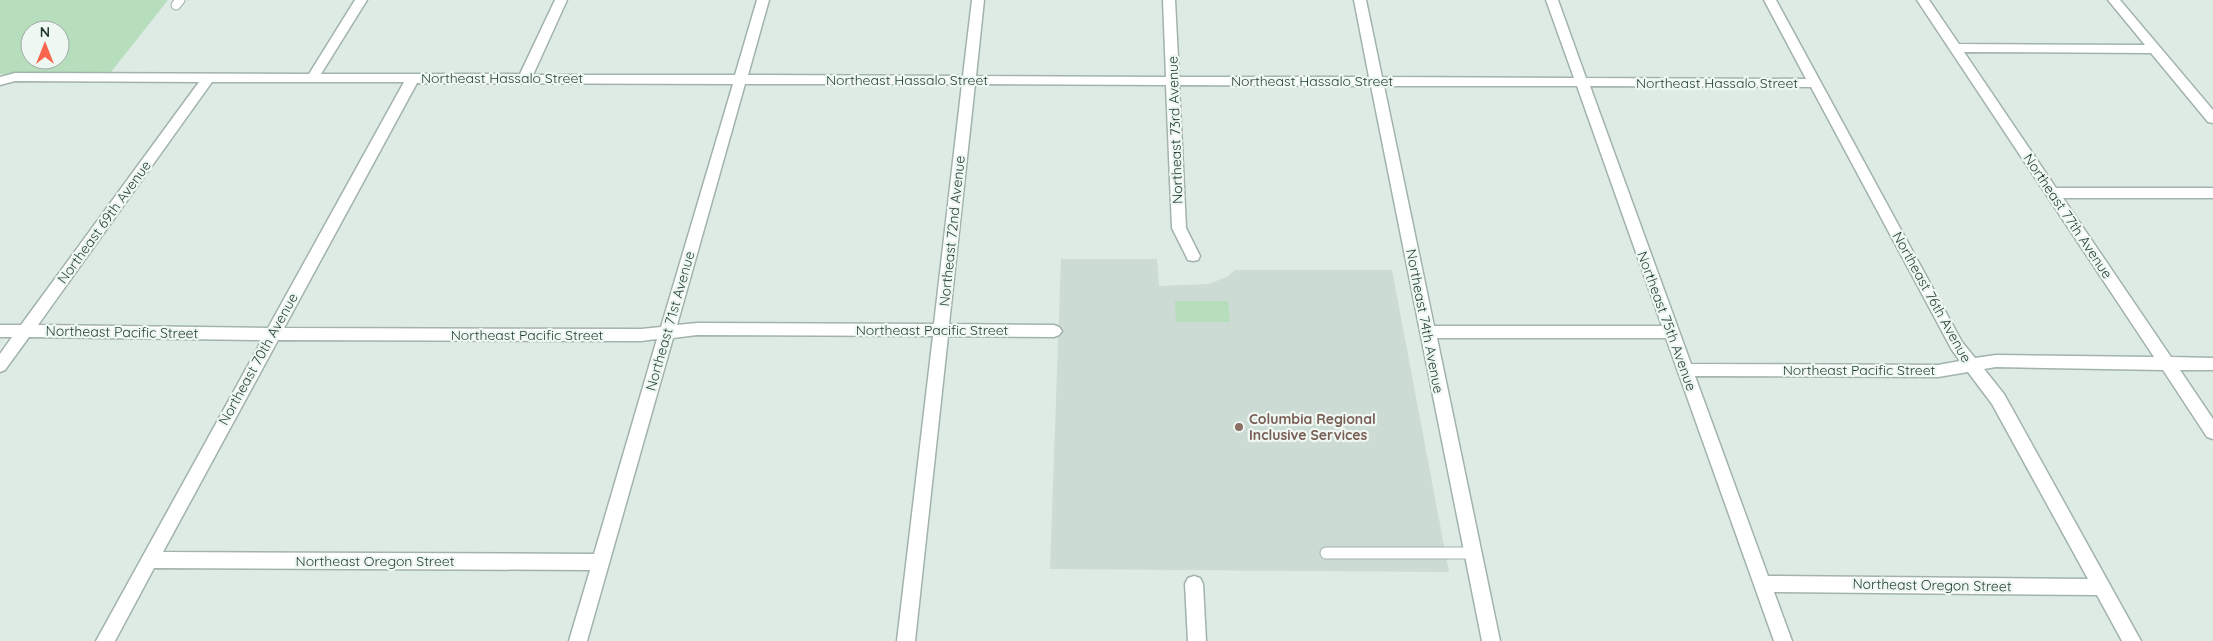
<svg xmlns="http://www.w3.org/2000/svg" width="2213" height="641" font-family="Quicksand,sans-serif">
  <rect width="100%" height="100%" fill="#deebe4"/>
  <path fill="#ccdbd3" d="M1061 259H1157L1159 286 1208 284 1227 277 1235 270H1392L1449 572 1050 569Z"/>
  <g fill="#b6debc" fill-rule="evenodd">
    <path d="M0 0H168L111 72 0 74ZM30 30H60V60H30Z"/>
    <path d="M1175 301H1228L1230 322H1176Z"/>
  </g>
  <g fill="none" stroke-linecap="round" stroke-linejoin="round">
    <g stroke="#a1b3ab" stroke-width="11">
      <path id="service-far1" d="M176 5 180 0"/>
    </g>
    <g stroke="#a1b3ab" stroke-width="13">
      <path id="service" d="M1326 553H1473"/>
    </g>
    <g stroke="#a1b3ab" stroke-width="3">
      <g id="minor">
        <path d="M355 0H367L321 74H520L555 0H567L533 75H735L757 0H769L748 75 963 76 972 0H984L976 76 1166 77 1163 0H1175L1179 77H1369L1354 0H1366L1382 77 1574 78 1546 0H1558L1586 78 1806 79 1764 0H1776L1962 342 1975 358 1996 355 2154 357 1917 0H1929L1959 44 2145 45 2108 0H2120L2213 110V123L2208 122 2151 53 1964 52 2056 188H2213V198H2063L2171 357 2213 358V370H2180L2213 419V439L2207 437 2163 370 1996 367 1984 369 2004 394 2141 641H2122L2097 595 1774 592 1792 641H1774L1666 338H1437L1500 641H1482L1371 86 1179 85 1186 228 1200 256 1198 260 1193 261 1188 260 1172 228 1166 85 975 84 949 324 1054 325 1059 327 1062 331 1059 335 1054 337 948 336 915 641H897L933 336 697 335 673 338 587 641H569L590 570 154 568 115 641H96L262 340 29 337 5 370 0 372V354L12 337H0V325H21L199 82 15 81 0 85V77L15 73 309 74ZM212 82H404L268 328 38 325ZM417 83 733 84 661 327 641 329 284 328ZM745 84H962L934 324 697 323 677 325ZM1384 86H1577L1662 326H1434ZM1590 86 1811 87 1952 350 1960 361 1938 365 1691 364ZM657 339 594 554 163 552 278 340 641 341ZM1968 372 1992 404 2088 579 1768 576 1695 376 1938 377Z"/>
        <path d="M1194 576 1200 578 1203 584 1206 641H1188L1185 584 1188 578Z"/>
      </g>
    </g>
    <use href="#service-far1" stroke="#fff" stroke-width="9"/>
    <use href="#service" stroke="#fff" stroke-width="11"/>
    <use href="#minor" fill="#fff" fill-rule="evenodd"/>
  </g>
  <circle fill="#8d6e63" stroke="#eff7f2" stroke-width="2" cx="1239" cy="427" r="5"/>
  <g text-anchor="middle" stroke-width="4.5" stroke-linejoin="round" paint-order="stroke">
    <g font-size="14" fill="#1f3b31" stroke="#eff7f2">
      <text x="502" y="83">Northeast Hassalo Street</text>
      <text x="907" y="85">Northeast Hassalo Street</text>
      <text x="1312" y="86">Northeast Hassalo Street</text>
      <text x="1717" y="88">Northeast Hassalo Street</text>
      <text transform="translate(1175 130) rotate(-92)" y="5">Northeast 73rd Avenue</text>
      <text transform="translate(2068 216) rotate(56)" y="5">Northeast 77th Avenue</text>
      <text transform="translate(104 222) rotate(-54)" y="5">Northeast 69th Avenue</text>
      <text transform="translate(952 231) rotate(-84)" y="5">Northeast 72nd Avenue</text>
      <text transform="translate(1932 297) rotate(61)" y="5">Northeast 76th Avenue</text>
      <text transform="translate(670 321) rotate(-74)" y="5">Northeast 71st Avenue</text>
      <text transform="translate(1425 321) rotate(79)" y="5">Northeast 74th Avenue</text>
      <text transform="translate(1667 321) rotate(70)" y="5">Northeast 75th Avenue</text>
      <text x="932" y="335">Northeast Pacific Street</text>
      <text transform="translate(122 332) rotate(1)" y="5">Northeast Pacific Street</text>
      <text x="527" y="340">Northeast Pacific Street</text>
      <text transform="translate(258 359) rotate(-61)" y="5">Northeast 70th Avenue</text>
      <text x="1859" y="375">Northeast Pacific Street</text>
      <text x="375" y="566">Northeast Oregon Street</text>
      <text transform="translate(1932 585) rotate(1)" y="5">Northeast Oregon Street</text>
    </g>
    <g font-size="14" font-weight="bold" fill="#785e54" stroke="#eff7f2" text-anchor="start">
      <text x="1249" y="424">Columbia Regional<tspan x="1249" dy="16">Inclusive Services</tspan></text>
    </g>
  </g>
  <g transform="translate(45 45)"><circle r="24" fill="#eff7f2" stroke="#9caca5"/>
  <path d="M0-4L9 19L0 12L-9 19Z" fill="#fa654e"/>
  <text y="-8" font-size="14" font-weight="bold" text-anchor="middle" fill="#1f3b31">N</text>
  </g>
</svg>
